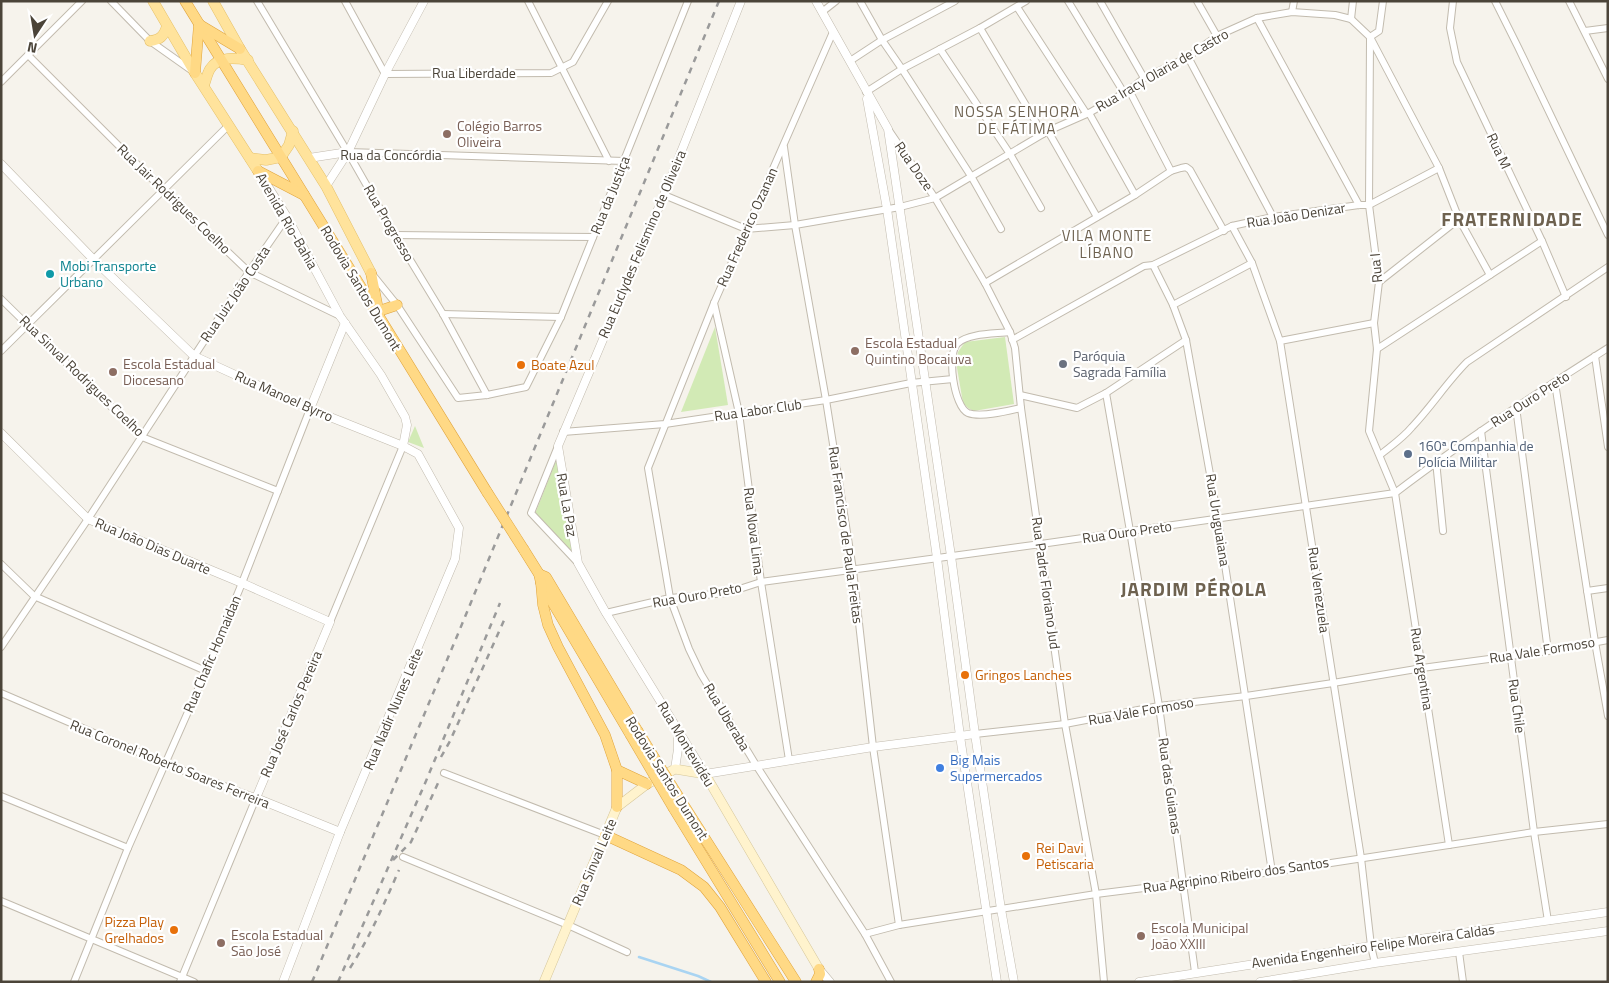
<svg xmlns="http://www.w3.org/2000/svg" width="1609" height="983" font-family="'Titillium Web',sans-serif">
  <rect width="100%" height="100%" fill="#f6f3ec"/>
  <g fill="#d2eab5">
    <path d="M715 327 728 405 681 412Z"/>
    <path d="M1005 337 1014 404 974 411 968 408 963 403 956 362 958 352 965 342Z"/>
    <path d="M415 426 424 448 408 442Z"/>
    <path d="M557 458 565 513 573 555 535 514Z"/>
  </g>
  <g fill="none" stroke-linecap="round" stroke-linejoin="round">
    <path stroke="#a9d4f2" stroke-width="2.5" d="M639 957 698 976 711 982"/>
    <g stroke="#c2bbae" stroke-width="8">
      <g id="minor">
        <path d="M111 1 150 41 191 70"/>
        <path d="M257 1 350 156 395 235 443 314 487 395"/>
        <path d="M345 1 385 74 551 73 573 62 608 1"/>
        <path d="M528 1 609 161"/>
        <path d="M860 1 882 40 902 69 971 176 1001 229"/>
        <path d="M1068 1 1124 93"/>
        <path d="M1100 1 1144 78"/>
        <path d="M1197 1 1217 36"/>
        <path d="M1453 1 1450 28 1457 62 1542 241 1566 297"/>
        <path d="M1495 1 1518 47 1608 235"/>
        <path d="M1569 1 1608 79"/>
        <path d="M1017 7 1086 113"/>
        <path d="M822 12 836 1"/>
        <path d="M1292 12 1294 1"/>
        <path d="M1257 18 1359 205"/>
        <path d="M1351 19 1353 1"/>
        <path d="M980 28 1043 134"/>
        <path d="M1585 31 1608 28"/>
        <path d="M833 32 714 303 648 468 670 598 689 649 701 674 756 765 865 934 891 982"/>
        <path d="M1370 37 1379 31 1383 1"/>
        <path d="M1370 39 1369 205 1379 282 1374 323 1377 349 1369 431 1395 493 1449 845"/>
        <path d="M940 49 1010 154 1041 208"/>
        <path d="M28 55 163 190 249 272 340 316"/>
        <path d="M1188 57 1273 217"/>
        <path d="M850 61 882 40 955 1"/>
        <path d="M1 82 82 1"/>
        <path d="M1129 90 1171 171"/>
        <path d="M866 92 902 69 980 28 1026 1"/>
        <path d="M1089 113 1135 195"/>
        <path d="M888 129 935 198 985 283 1010 332 1015 348 1021 408 1065 724 1096 894 1104 982"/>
        <path d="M1048 131 1097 217"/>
        <path d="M784 147 795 225 826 400 853 570 873 747 899 925"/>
        <path d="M348 152 624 161"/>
        <path d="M664 195 746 229 795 225 900 207 935 198 1048 131 1089 113 1129 90 1144 78 1188 57 1217 36 1257 18 1292 12 1335 15 1351 19 1370 37 1439 168 1459 219 1490 275"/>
        <path d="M1232 226 1252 263 1280 341 1361 858 1371 946 1375 963"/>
        <path d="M395 235 593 237"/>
        <path d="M1153 265 1173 305 1186 340 1218 519 1272 872"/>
        <path d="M372 274 397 305 458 398 487 395 526 387 561 317 688 1"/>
        <path d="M1379 282 1459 219"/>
        <path d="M985 283 1135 195 1171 171 1181 168 1186 167 1190 170 1224 231"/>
        <path d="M1 299 142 437 278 491"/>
        <path d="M714 303 739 413 761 582 789 760"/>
        <path d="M1173 305 1252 263"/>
        <path d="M443 314 561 317"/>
        <path d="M1010 332C995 334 969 333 958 343 946 353 954 407 968 413 981 418 1008 411 1021 408"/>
        <path d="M1012 340 1144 266 1153 265 1232 226 1273 217 1359 205H1369L1439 168"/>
        <path d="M1280 341 1374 323"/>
        <path d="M1377 349 1542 241"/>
        <path d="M1 351 228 126"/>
        <path d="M1595 356 1608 447"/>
        <path d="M1555 383 1595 642 1608 716"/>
        <path d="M1106 393 1130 531 1159 706 1195 972"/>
        <path d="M1020 395 1077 408 1106 393 1186 340"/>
        <path d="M1516 407 1548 651"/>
        <path d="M1481 431 1534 832 1548 921"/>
        <path d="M563 432 665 424 826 400 911 383 953 379"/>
        <path d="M558 446 531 513 578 563"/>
        <path d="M1380 455C1391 446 1403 438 1412 427 1432 406 1447 382 1467 362L1608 267"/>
        <path d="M1436 461 1443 531"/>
        <path d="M1 564 34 596 206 671"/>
        <path d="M1587 591 1608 588"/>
        <path d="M606 613 670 598 727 593 761 582 1041 544 1395 493C1463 441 1535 394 1608 348"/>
        <path d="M330 622 403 446"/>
        <path d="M1 647 88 519 249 272 287 217"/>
        <path d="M1 693 166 764 256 798 180 982"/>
        <path d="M975 734 1065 724 1159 706 1246 696 1333 683 1422 668 1548 651 1608 640"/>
        <path d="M444 773 605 835"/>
        <path d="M1 796 128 848"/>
        <path d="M403 857 568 925 627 952"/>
        <path d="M1 901 194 982"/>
        <path d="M865 934 899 925 1096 894 1272 872 1534 832 1608 824"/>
        <path d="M1459 952 1463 982"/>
        <path d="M74 982 128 848 206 671 242 583 310 409"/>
      </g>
    </g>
    <g stroke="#c2bbae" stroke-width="9">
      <g id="tertiary">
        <path d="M741 1 664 195 558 446 578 563 606 613 705 774 873 747 975 734"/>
        <path d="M816 1 888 129 951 556 975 734 1001 909 1014 982"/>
        <path d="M867 99 887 209 937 558 960 736 997 982"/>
        <path d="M309 158 348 152"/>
        <path d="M1 164 93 259 194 356 310 409 403 446 418 454 459 528 455 559 340 832 283 982"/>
        <path d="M259 172 287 217 340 316 381 375 405 417 407 425 403 446"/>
        <path d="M326 186 348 152 385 74 424 1"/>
        <path d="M310 409 345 323"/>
        <path d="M1 433 88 519 242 583 330 622 256 798 340 832"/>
        <path d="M675 769 678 749V733"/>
        <path d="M819 969 830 982"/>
        <path d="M1139 982 1371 946 1608 912"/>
        <path d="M1260 982 1375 963 1608 931"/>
      </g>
    </g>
    <g stroke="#d6c79b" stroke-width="10">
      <path id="secondary" d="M544 982 617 807 647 784 675 769 705 774 819 969"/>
    </g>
    <g stroke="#e6c16a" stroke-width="11">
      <g id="primary">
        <path d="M153 1 195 73 258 171"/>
        <path d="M213 1 240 49 326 186 371 273"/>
        <path d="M150 41C160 40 164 36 167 26"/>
        <path d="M204 85C206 80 207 74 210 69 218 56 235 58 248 60"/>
        <path d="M250 158 266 160 281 157 289 145 293 131"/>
      </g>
    </g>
    <g stroke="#e0a43c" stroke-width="11">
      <g id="trunk">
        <path d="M185 1 487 492"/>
        <path d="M200 25 240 49"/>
        <path d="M195 73 199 24"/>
        <path d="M258 171 304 195"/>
        <path d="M371 273 379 314"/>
        <path d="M379 311 397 305"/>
        <path d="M524 550 539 574 541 583 630 734"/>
        <path d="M539 574 546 577 637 730"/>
        <path d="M541 583 543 605 548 625 558 647 605 735 617 770V807"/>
        <path d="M617 770 647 784"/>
        <path d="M683 804 796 982"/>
        <path d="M674 809 780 982"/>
        <path d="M605 835 681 870 704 887 720 907 766 982"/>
        <path d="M816 982 820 974 819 969"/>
      </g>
    </g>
    <use href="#minor" stroke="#fff" stroke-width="6"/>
    <use href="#tertiary" stroke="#fff" stroke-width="8"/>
    <use href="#secondary" stroke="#fff3cd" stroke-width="9"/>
    <use href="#primary" stroke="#ffe39c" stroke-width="10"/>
    <use href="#trunk" stroke="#ffd985" stroke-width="10"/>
    <g stroke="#9a9a9a" stroke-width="2.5" stroke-dasharray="6 6" stroke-linecap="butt">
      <path d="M441 757 450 741 506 616"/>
      <path d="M393 860 411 842 439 781"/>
      <path d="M350 968C370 937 384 904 399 870"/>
      <path d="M312 982 460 629 719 1"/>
      <path d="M338 982 426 781 500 603"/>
    </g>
    <g stroke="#e0a43c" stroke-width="11" stroke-linecap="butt">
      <g id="trunk-bridge">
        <path d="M487 492 524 550"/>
        <path d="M637 730 683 804"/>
        <path d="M630 734 674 809"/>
      </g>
    </g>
    <use href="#trunk-bridge" stroke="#ffd985" stroke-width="10"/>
  </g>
  <g fill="#8d6e63" stroke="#fff" stroke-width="2">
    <circle cx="447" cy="134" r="5"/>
    <circle cx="855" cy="351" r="5"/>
    <circle cx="113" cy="372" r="5"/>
    <circle cx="1141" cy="936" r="5"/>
    <circle cx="221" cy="943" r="5"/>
  </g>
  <circle fill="#0f9aa8" stroke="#fff" stroke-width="2" cx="50" cy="274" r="5"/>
  <circle fill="#6b7280" stroke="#fff" stroke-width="2" cx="1063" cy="364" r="5"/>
  <g fill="#e8710a" stroke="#fff" stroke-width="2">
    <circle cx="521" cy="365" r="5"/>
    <circle cx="965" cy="675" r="5"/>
    <circle cx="1026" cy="856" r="5"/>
    <circle cx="174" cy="930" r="5"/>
  </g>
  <circle fill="#5c6f8a" stroke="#fff" stroke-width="2" cx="1408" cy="454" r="5"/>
  <circle fill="#3f7fe0" stroke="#fff" stroke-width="2" cx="940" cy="768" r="5"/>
  <g text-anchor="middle" stroke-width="4.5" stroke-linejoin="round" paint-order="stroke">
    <g font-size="14" fill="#4b4439" stroke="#fff">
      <text transform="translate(1162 70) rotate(-30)" y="5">Rua Iracy Olaria de Castro</text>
      <text x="474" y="78">Rua Liberdade</text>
      <text transform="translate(1499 151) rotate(65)" y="5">Rua M</text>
      <text x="391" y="160">Rua da Concórdia</text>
      <text transform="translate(914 166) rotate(55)" y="5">Rua Doze</text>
      <text transform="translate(610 195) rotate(-68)" y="5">Rua da Justiça</text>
      <text transform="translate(174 199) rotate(44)" y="5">Rua Jair Rodrigues Coelho</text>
      <text transform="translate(1296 215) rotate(-9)" y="5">Rua João Denizar</text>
      <text transform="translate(287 221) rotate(60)" y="5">Avenida Rio-Bahia</text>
      <text transform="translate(389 223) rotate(60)" y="5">Rua Progresso</text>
      <text transform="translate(747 227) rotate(-66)" y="5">Rua Frederico Ozanan</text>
      <text transform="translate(642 244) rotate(-67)" y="5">Rua Euclydes Felismino de Oliveira</text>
      <text transform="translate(1376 268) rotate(-95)" y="5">Rua I</text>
      <text transform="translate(361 288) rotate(59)" y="5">Rodovia Santos Dumont</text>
      <text transform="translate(235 294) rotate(-56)" y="5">Rua Juiz João Costa</text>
      <text transform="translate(82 376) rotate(44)" y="5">Rua Sinval Rodrigues Coelho</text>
      <text transform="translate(284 396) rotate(24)" y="5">Rua Manoel Byrro</text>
      <text transform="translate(1530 399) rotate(-33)" y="5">Rua Ouro Preto</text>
      <text transform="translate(758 410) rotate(-8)" y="5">Rua Labor Club</text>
      <text transform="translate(567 505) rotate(80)" y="5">Rua La Paz</text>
      <text transform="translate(1218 520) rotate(81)" y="5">Rua Uruguaiana</text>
      <text transform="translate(754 531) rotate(83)" y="5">Rua Nova Lima</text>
      <text transform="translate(1127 532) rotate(-8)" y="5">Rua Ouro Preto</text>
      <text transform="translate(846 535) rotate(82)" y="5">Rua Francisco de Paula Freitas</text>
      <text transform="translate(153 546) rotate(23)" y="5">Rua João Dias Duarte</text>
      <text transform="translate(1046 583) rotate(82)" y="5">Rua Padre Floriano Jud</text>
      <text transform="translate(1319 590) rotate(82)" y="5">Rua Venezuela</text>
      <text transform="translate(697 595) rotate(-10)" y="5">Rua Ouro Preto</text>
      <text transform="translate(1542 650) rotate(-9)" y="5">Rua Vale Formoso</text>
      <text transform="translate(212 654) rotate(-67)" y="5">Rua Chafic Homaidan</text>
      <text transform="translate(1422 669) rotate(81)" y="5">Rua Argentina</text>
      <text transform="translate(1517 706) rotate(82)" y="5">Rua Chile</text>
      <text transform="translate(393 709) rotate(-67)" y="5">Rua Nadir Nunes Leite</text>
      <text transform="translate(1141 711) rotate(-10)" y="5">Rua Vale Formoso</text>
      <text transform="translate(291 714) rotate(-67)" y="5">Rua José Carlos Pereira</text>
      <text transform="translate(727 717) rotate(59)" y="5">Rua Uberaba</text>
      <text transform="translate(686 744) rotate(59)" y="5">Rua Montevidéu</text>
      <text transform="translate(170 764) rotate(22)" y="5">Rua Coronel Roberto Soares Ferreira</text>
      <text transform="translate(667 778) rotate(58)" y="5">Rodovia Santos Dumont</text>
      <text transform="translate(1170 786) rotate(82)" y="5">Rua das Guianas</text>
      <text transform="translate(594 862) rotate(-67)" y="5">Rua Sinval Leite</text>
      <text transform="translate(1236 875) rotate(-8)" y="5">Rua Agripino Ribeiro dos Santos</text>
      <text transform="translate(1373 946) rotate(-8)" y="5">Avenida Engenheiro Felipe Moreira Caldas</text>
    </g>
    <g font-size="14" fill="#785e54" stroke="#fff" text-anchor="start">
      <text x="457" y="131">Colégio Barros<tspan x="457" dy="16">Oliveira</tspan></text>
      <text x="865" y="348">Escola Estadual<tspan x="865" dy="16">Quintino Bocaiuva</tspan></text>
      <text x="123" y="369">Escola Estadual<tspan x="123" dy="16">Diocesano</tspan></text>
      <text x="1151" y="933">Escola Municipal<tspan x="1151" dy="16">João XXIII</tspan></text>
      <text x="231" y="940">Escola Estadual<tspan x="231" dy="16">São José</tspan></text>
    </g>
    <g font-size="14" fill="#0d838f" stroke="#fff" text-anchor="start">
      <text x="60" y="271">Mobi Transporte<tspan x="60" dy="16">Urbano</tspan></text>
    </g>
    <g font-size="14" fill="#5b616d" stroke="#fff" text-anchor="start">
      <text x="1073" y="361">Paróquia<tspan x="1073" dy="16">Sagrada Família</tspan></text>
    </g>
    <g font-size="14" fill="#c56008" stroke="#fff" text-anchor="start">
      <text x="531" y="370">Boate Azul</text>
      <text x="975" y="680">Gringos Lanches</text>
      <text x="1036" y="853">Rei Davi<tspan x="1036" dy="16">Petiscaria</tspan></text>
      <text x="164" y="927" text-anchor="end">Pizza Play<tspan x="164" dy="16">Grelhados</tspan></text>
    </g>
    <g font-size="14" fill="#4e5e75" stroke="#fff" text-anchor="start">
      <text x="1418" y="451">160ª Companhia de<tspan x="1418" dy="16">Polícia Militar</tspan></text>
    </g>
    <g font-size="14" fill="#366cbe" stroke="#fff" text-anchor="start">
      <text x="950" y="765">Big Mais<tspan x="950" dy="16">Supermercados</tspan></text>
    </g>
    <g font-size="15" letter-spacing="1" fill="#6e6250" stroke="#fff">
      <text x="1017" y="117">NOSSA SENHORA<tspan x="1017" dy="17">DE FÁTIMA</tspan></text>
      <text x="1107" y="241">VILA MONTE<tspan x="1107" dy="17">LÍBANO</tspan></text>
    </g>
    <g font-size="19" font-weight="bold" letter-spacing="1" fill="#6e6250" stroke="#fff">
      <text x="1512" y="226">FRATERNIDADE</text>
      <text x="1194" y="596">JARDIM PÉROLA</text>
    </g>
  </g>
  <rect width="1609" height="983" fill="none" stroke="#4b4439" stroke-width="5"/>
  <g transform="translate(35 35) rotate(192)" stroke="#ffffff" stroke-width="4" paint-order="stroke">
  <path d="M0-4L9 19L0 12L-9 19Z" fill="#4b4439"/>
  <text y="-8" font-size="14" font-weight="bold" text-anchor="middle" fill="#4b4439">N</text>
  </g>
</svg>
